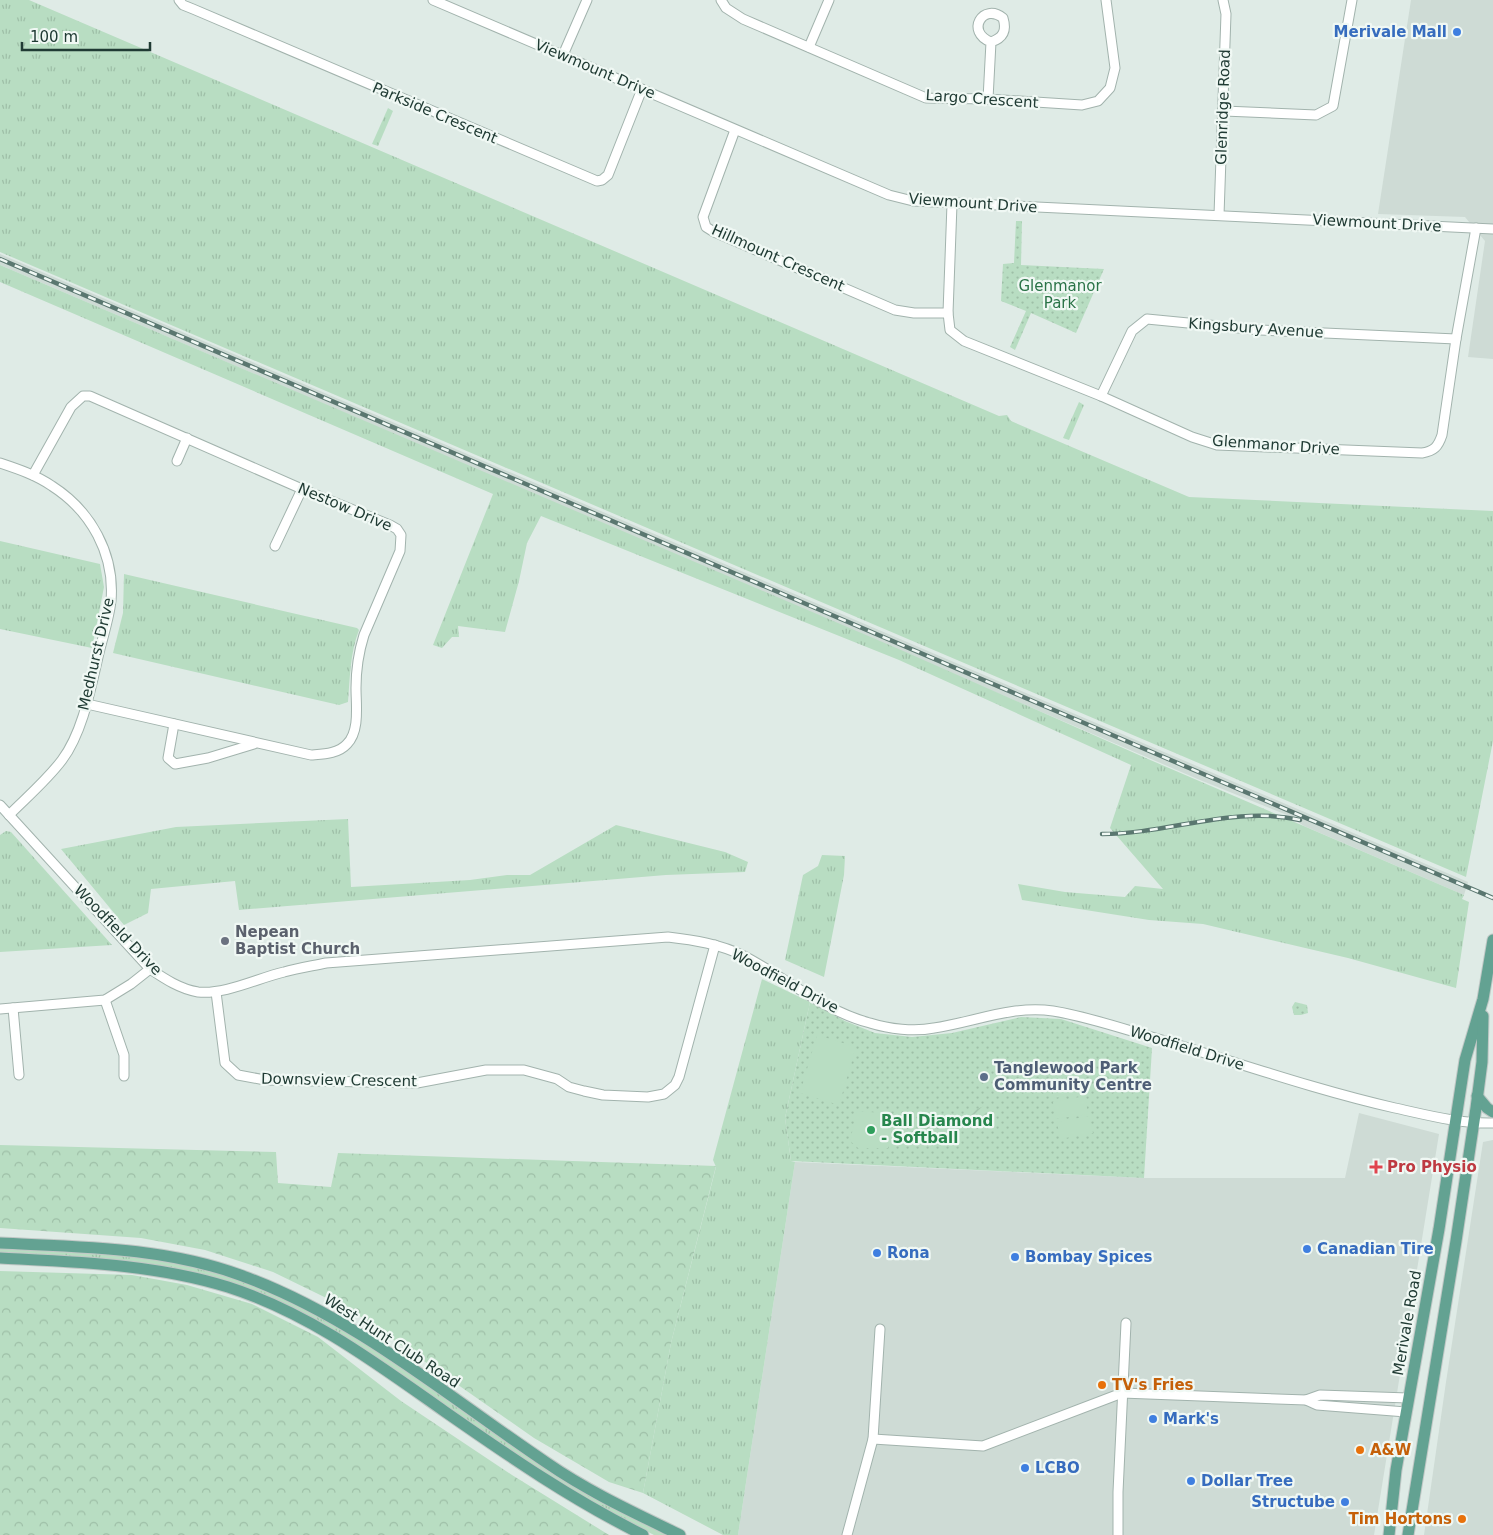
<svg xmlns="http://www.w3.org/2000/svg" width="1493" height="1535" font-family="'DejaVu Sans',sans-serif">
  <defs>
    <pattern id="grass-tufts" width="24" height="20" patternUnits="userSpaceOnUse" patternTransform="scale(1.25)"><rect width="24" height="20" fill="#b8ddc2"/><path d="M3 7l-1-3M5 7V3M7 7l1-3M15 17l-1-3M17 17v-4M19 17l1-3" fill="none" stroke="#9ebfa7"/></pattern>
    <pattern id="forest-crowns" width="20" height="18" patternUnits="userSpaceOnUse" patternTransform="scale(1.25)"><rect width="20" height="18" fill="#b8ddc2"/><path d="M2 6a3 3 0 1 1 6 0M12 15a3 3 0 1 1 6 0" fill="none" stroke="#9ebfa7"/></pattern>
    <pattern id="park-dots" width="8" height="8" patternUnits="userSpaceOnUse" patternTransform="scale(1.25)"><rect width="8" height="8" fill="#b8ddc2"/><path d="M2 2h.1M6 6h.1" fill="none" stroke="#9ebfa7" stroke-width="1.8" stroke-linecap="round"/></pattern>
    <pattern id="garden-furrows" width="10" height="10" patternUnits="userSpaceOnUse" patternTransform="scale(1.25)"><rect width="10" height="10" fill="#b8ddc2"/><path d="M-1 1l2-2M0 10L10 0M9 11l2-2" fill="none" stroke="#9ebfa7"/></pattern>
  </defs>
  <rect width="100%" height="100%" fill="#dfebe6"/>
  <g fill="#cedbd5">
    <path d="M1411 0H1493V359L1468 357 1485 241 1465 217 1378 214Z"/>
    <path d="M0 254 1468 882 1464 895 1304 826 1287 815 1200 780 0 265Z"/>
    <path d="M1359 1113 1439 1134 1374 1535H738L795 1162 1144 1178H1345Z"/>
    <path d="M1493 1140V1535H1424L1446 1382 1483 1142Z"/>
  </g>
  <g fill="url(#grass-tufts)">
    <path d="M0 0H29L999 416 1007 415 1011 421 1189 497 1493 511V741L1466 877 0 252Z"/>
    <path d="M388 108 393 111 378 146 372 144Z"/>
    <path d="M0 265 901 650 1148 759 1464 895 1462 899 1469 902 1456 988 1348 958 1203 924 1149 920 1022 900 1018 884 1065 892 1125 897 1135 886 1163 889 1110 828 1131 765 899 660 541 516 527 543 519 581 505 632 458 626 459 637H452L442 648 433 645 493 494 0 282Z"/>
    <path d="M1079 402 1084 405 1069 440 1063 438Z"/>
    <path d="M0 541 100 564 104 587 92 648 0 629Z"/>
    <path d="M124 574 357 628 359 630C350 653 350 678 348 702L339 705 113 653 123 613Z"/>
    <path d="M348 819 351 887 470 880 507 875H530L616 825 725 852 748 862 745 872 666 875 239 910 235 881 151 889 148 913 124 925 61 849 176 827Z"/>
    <path d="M6 831 11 832 112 945 0 952V835Z"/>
    <path d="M822 855 845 856 844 875 824 977 785 960 803 875 818 866Z"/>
    <path d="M762 979 810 1002 785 1118 791 1161 795 1162 738 1535H723L643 1493 671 1343 716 1167 713 1160Z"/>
    <path d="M0 1248C86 1251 175 1254 256 1285 352 1323 430 1391 514 1447 564 1480 614 1510 668 1535H654L609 1512 522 1459 354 1342 290 1307 201 1274 162 1266 93 1258 0 1254Z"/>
  </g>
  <g fill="url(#forest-crowns)">
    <path d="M0 1145 276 1152 278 1183 331 1187 338 1153 716 1166 671 1343 643 1493 609 1482 534 1438 351 1310 273 1272 205 1250 141 1238 0 1228Z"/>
    <path d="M0 1271 132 1275 187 1285 252 1304 318 1337 401 1401 512 1475 609 1535H0Z"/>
  </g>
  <g fill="url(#park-dots)">
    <path d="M1016 221H1022L1021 265 1104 269 1076 333 1031 313 1015 350 1010 347 1026 311 1001 301 1003 264 1014 263Z"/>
    <path d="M810 1002 845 1021 875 1033 912 1037 952 1033 1021 1017 1061 1019 1152 1048 1144 1178 791 1161 785 1118Z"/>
    <path d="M1295 1002 1307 1005 1308 1013 1301 1015H1294L1292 1007Z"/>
  </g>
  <path fill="url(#garden-furrows)" d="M984 1106 987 1114 973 1120 970 1112Z"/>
  <g fill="#b8ddc2">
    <path d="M817 1035 856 1047 839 1105 800 1093Z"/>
    <path d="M1078 1061 1081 1074 1051 1080 1048 1066Z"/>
    <path d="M1081 1079 1084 1093 1054 1098 1051 1085Z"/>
    <path d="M1085 1096 1088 1114 1056 1119 1053 1102Z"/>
    <path d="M857 1111 882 1113 889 1119 888 1148H858L850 1141Z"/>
    <path d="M1089 1116 1093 1133 1060 1139 1057 1122Z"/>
  </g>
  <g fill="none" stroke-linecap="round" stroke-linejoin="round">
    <g stroke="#a2b3ad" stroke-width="11">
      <g id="minor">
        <path d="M179 0 183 5 193 9 597 181 602 180 608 175 642 89"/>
        <path d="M433 0 889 195 913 201 1493 229"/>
        <path d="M721 0 726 8 743 19 926 98 988 99 1082 105 1098 101 1110 88 1115 68 1106 0"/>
        <path d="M809 47 829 0"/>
        <path d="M563 55 587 0"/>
        <path d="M988 99 991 42C1003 38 1007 31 1003 18 983 2 965 32 991 42"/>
        <path d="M1224 111 1316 115 1333 106 1352 0"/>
        <path d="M735 130 703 217 706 227 714 232 895 310 914 313H948"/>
        <path d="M952 204 948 313 950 330 964 341 1101 396 1192 437 1217 445 1422 453C1434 451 1438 447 1442 435L1456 339 1476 228"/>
        <path d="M1219 215 1226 14 1223 0"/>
        <path d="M1101 396 1132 331 1147 319 1260 330 1456 339"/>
        <path d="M177 461 187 438"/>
        <path d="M0 463C18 469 36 475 52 486 91 511 115 554 111 601 109 619 103 636 99 653 91 687 83 732 62 760 47 780 27 797 9 815"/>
        <path d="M33 475 71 407 83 396H90L302 489 390 525 397 529 401 535 400 551 364 635C359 651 356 671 356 688 356 705 360 731 347 744 338 754 323 754 311 755L87 704"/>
        <path d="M275 546 302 489"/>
        <path d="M174 724 168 758 175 764 208 758 254 744"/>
        <path d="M0 805 150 969C165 979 180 989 198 992 225 995 258 978 284 972 298 968 312 966 326 963L668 937C694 940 720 944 744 956 784 977 826 1012 870 1023 889 1029 914 1032 934 1028 974 1022 1012 1005 1053 1011 1090 1017 1126 1030 1162 1040 1239 1063 1316 1090 1395 1108 1427 1115 1460 1124 1493 1123"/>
        <path d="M216 992 225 1063 238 1075 265 1080 417 1083 486 1070H524L557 1079 569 1087 584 1091 603 1095 648 1097 664 1094 675 1085 679 1077 715 945"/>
        <path d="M105 1000 124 1055V1076"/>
        <path d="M13 1008 19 1075"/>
        <path d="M0 1009 105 1000 131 984 150 969"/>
        <path d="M1306 1400 1320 1395 1408 1398"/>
        <path d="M873 1439 983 1446 1122 1393 1306 1400 1317 1405 1406 1412"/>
        <path d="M847 1535 873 1439 880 1329"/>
        <path d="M1118 1535V1492L1126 1323"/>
      </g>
    </g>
    <g stroke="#c1c8c6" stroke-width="13">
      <g id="major">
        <path d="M1477 1096 1487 1108 1493 1112"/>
        <path d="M0 1243C80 1247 164 1247 240 1275 354 1316 447 1396 547 1463 589 1492 635 1513 680 1535"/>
        <path d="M0 1258C77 1262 154 1264 228 1287 309 1313 376 1363 444 1411 510 1457 571 1499 643 1535"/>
        <path d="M1389 1535 1396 1470 1439 1229 1465 1060 1483 999 1493 940"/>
        <path d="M1408 1535 1456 1241 1476 1108 1482 1062 1483 1016"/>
      </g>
    </g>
    <use href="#minor" stroke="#fff" stroke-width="9"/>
    <use href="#major" stroke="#63a292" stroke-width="11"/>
    <g stroke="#5a7770" stroke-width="4.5">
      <g id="rail">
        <path d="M0 259 1493 898"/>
        <path d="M1102 834C1169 834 1234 805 1300 820"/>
      </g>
    </g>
    <use href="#rail" stroke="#f0f8f4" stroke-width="2.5" stroke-dasharray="8" stroke-linecap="butt"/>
  </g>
  <g fill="#3f7fe0" stroke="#f0f8f4" stroke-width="2">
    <circle cx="1457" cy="32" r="5"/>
    <circle cx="1307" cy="1249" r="5"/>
    <circle cx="877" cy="1253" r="5"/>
    <circle cx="1015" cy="1257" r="5"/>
    <circle cx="1153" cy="1419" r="5"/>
    <circle cx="1025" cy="1468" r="5"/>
    <circle cx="1191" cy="1481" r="5"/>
    <circle cx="1345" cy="1502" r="5"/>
  </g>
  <circle fill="#6b7280" stroke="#f0f8f4" stroke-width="2" cx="225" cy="941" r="5"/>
  <circle fill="#5c6f8a" stroke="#f0f8f4" stroke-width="2" cx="984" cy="1077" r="5"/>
  <circle fill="#2e9e5b" stroke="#f0f8f4" stroke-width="2" cx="871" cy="1130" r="5"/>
  <path fill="#e0444e" stroke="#f0f8f4" stroke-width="2" d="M1373.5 1159.5h5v5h5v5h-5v5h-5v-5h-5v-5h5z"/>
  <g fill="#e8710a" stroke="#f0f8f4" stroke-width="2">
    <circle cx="1102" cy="1385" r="5"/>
    <circle cx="1360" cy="1450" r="5"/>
    <circle cx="1462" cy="1519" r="5"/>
  </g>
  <g text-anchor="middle" stroke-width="4.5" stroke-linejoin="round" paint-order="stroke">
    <g font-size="15" font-weight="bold" fill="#366cbe" stroke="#f0f8f4" text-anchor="start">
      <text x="1447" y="37" text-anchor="end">Merivale Mall</text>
      <text x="1317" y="1254">Canadian Tire</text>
      <text x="887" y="1258">Rona</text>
      <text x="1025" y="1262">Bombay Spices</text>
      <text x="1163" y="1424">Mark's</text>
      <text x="1035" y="1473">LCBO</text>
      <text x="1201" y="1486">Dollar Tree</text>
      <text x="1335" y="1507" text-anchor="end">Structube</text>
    </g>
    <g font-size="15" fill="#203b34" stroke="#f0f8f4">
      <text transform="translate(595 69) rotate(23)" y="5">Viewmount Drive</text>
      <text transform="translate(982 99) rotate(4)" y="5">Largo Crescent</text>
      <text transform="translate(1223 107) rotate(-88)" y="5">Glenridge Road</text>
      <text transform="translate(435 113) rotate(23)" y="5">Parkside Crescent</text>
      <text transform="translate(973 203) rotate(4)" y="5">Viewmount Drive</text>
      <text transform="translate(1377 223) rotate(3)" y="5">Viewmount Drive</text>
      <text transform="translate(778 258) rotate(24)" y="5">Hillmount Crescent</text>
      <text transform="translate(1256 328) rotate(4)" y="5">Kingsbury Avenue</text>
      <text transform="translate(1276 445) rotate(4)" y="5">Glenmanor Drive</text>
      <text transform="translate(345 507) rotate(23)" y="5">Nestow Drive</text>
      <text transform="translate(96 654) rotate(-77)" y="5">Medhurst Drive</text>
      <text transform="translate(118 930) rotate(46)" y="5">Woodfield Drive</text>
      <text transform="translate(785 981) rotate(28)" y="5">Woodfield Drive</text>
      <text transform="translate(1187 1048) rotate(17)" y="5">Woodfield Drive</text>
      <text transform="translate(339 1080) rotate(1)" y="5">Downsview Crescent</text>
      <text transform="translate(1407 1323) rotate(-80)" y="5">Merivale Road</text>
      <text transform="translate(392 1341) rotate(33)" y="5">West Hunt Club Road</text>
    </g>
    <g font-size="15" fill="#2a7347" stroke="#f0f8f4">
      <text x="1060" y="291">Glenmanor<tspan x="1060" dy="17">Park</tspan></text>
    </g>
    <g font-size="15" font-weight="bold" fill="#5b616d" stroke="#f0f8f4" text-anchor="start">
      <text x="235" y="937">Nepean<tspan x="235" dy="17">Baptist Church</tspan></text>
    </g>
    <g font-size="15" font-weight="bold" fill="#4e5e75" stroke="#f0f8f4" text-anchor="start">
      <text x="994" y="1073">Tanglewood Park<tspan x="994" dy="17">Community Centre</tspan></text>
    </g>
    <g font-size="15" font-weight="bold" fill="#27864d" stroke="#f0f8f4" text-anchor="start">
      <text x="881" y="1126">Ball Diamond<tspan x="881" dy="17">- Softball</tspan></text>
    </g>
    <g font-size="15" font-weight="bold" fill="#be3a42" stroke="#f0f8f4" text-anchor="start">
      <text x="1387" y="1172">Pro Physio</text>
    </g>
    <g font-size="15" font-weight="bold" fill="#c56008" stroke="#f0f8f4" text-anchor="start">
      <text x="1112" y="1390">TV's Fries</text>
      <text x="1370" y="1455">A&amp;W</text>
      <text x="1452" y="1524" text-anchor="end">Tim Hortons</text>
    </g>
  </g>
  <path d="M22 42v8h128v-8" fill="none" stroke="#203b34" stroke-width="2.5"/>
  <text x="30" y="42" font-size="15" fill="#203b34" stroke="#f0f8f4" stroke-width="4" paint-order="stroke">100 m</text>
</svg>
